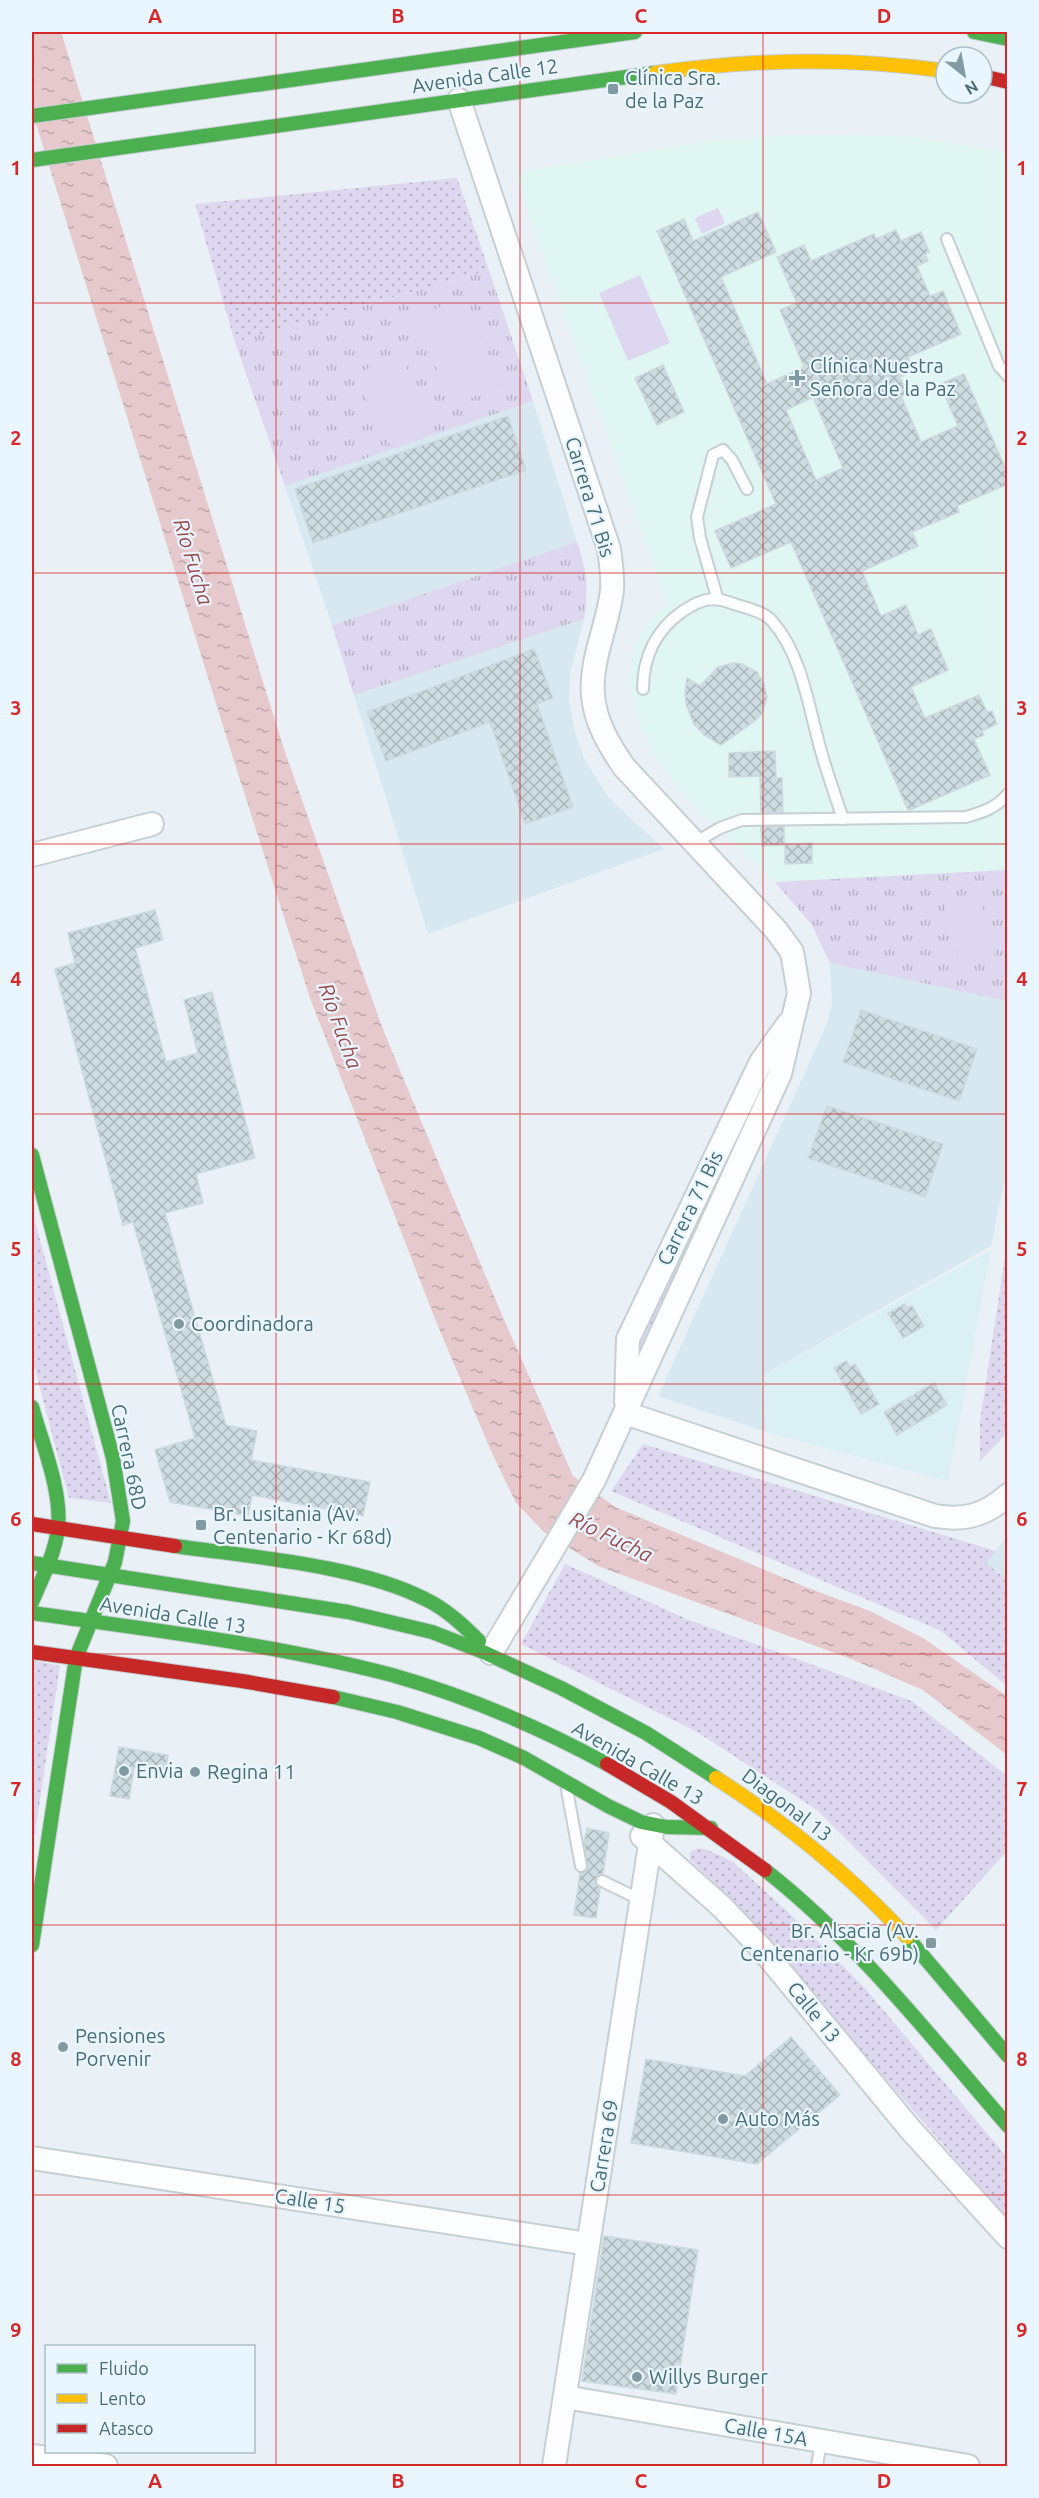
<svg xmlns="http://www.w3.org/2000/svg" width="1039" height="2498" font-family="Ubuntu,sans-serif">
  <defs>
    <pattern id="grass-dots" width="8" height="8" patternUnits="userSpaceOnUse" patternTransform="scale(1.5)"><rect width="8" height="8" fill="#ddd7ef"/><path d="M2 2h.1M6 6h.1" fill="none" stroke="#b5b3c6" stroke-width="1.8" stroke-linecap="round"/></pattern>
    <pattern id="park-tufts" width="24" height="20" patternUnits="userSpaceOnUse" patternTransform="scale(1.5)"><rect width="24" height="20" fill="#ddd7ef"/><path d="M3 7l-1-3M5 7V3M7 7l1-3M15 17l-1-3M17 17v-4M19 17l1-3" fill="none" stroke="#b5b3c6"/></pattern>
    <pattern id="water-ripples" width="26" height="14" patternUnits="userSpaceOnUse" patternTransform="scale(1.5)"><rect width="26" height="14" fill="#e6c9cc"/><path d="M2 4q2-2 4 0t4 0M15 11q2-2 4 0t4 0" fill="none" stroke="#bca7aa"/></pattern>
    <pattern id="building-cross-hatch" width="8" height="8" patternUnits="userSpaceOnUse" patternTransform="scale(1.5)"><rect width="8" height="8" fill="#cedbe0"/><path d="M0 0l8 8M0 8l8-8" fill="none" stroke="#a9b6ba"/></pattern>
  </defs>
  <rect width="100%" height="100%" fill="#eaf1f6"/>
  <g fill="#d8e8f0">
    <path d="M533 401 577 542 332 625 285 486Z"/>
    <path d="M584 619 570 674 569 700 574 729 584 758 608 797 664 849 428 934 354 695Z"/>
    <path d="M830 963 1007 1001V1168L991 1246 762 1376 766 1432 658 1396 826 1026 832 1004Z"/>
    <path d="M1007 1536V1580L986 1563Z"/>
  </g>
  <path fill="#daf0f4" d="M991 1250 948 1481 766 1432 762 1376Z"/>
  <path fill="#e0f6f2" d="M788 135 906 136 1007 153V870L775 882 682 793 654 754 637 716 629 683 632 658 640 636 652 619 668 605 514 173 713 141Z"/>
  <g fill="url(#grass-dots)">
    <path d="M457 178 489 270 235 342 195 204Z"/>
    <path d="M757 1085 764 1088 641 1356V1339Z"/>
    <path d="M32 1210 111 1503 69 1498 32 1358Z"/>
    <path d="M1007 1244V1433L980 1461V1421Z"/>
    <path d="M643 1444 996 1551 986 1563 1007 1580V1686L941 1631 611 1491Z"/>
    <path d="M565 1564 689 1620 912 1701 1007 1776V1851L936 1930 817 1810 697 1732 521 1644Z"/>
    <path d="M32 1660 60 1666 32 1853Z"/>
    <path d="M698 1848 708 1850 733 1862 789 1913 864 1987 1007 2157V2218L718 1886 690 1860V1852Z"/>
  </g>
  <g fill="url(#park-tufts)">
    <path d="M489 270 533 401 285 486 235 342Z"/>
    <path d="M577 542C587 572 589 588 584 619L354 695 332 625Z"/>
    <path d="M1007 870V1001L830 963 812 925 775 882Z"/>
  </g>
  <g fill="#ddd7ef">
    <path d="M718 208 725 223 702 234 695 218Z"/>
    <path d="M640 275 670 343 628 361 599 293Z"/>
    <path d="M461 297 502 383 454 406 413 320Z"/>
    <path d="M399 353 433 423 389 444 355 375Z"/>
    <path d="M979 892 995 955 960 964 943 901Z"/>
  </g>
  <path fill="url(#water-ripples)" d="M32 32H61L283 746 382 1027 499 1308 573 1476 615 1507 808 1588 870 1611 923 1638 1007 1696V1755L923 1690 851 1659 598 1566 544 1532 516 1503 491 1451 437 1324 310 998 233 758 32 111Z"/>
  <g fill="url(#building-cross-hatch)" stroke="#ccdadf" stroke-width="1.5" fill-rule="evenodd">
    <path d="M758 212 776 252 721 277 767 384 804 367 780 310 797 303 777 257 804 245 811 261 874 234 876 239 896 230 901 241 921 232 929 252 925 254 928 261 917 266 930 296 943 291 961 334 908 357 914 371 900 377 907 394 901 396 921 442 958 426 940 384 964 374 1008 474V484L957 506 959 512 912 532 918 546 862 571 881 616 906 605 918 635 931 629 948 670 911 687 925 718 979 695 987 712 992 711 997 724 982 731 984 735 974 739 990 775 910 810H908L791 542 731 568 715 531 776 504 657 231 684 219 693 241ZM813 397 843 468 816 480 786 410Z"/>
    <path d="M663 365 684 412 657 425 635 378Z"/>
    <path d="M508 416 526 470 313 543 295 489Z"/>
    <path d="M534 649 553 698 537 704 573 807 525 824 490 722 386 761 367 712Z"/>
    <path d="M733 663 742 664 757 672 764 684 767 698 762 713 756 720 721 745 704 735 694 724 686 704 685 691 687 678 700 686 718 667Z"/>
    <path d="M775 751 776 778H782L783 812H761L760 776 729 777V753Z"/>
    <path d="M761 827H784V845L762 846Z"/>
    <path d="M812 843V863L785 864V844Z"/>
    <path d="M155 910 163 940 135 948 166 1062 198 1053 184 1000 212 992 255 1158 196 1174 203 1203 165 1213 226 1425 257 1431 251 1460 370 1482 363 1516 252 1495 248 1516 170 1502 155 1450 195 1438 133 1222 123 1225 55 969 75 963 68 933Z"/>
    <path d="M861 1010 977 1049 959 1101 843 1062Z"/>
    <path d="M827 1106 943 1144 925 1197 808 1158Z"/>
    <path d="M905 1304 907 1308 912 1306 924 1326 903 1338 888 1313Z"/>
    <path d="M846 1361 850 1367 855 1364 879 1404 861 1414 834 1368Z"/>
    <path d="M934 1383 947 1405 897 1435 884 1412Z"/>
    <path d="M119 1747 168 1755 165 1774 134 1768 129 1799 110 1796Z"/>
    <path d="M587 1828 609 1833 603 1874 597 1875 595 1881 600 1889 596 1918 574 1915 580 1873 585 1872 588 1868 584 1843Z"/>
    <path d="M791 2037 840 2095 757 2164 631 2143 646 2059 745 2076Z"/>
    <path d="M604 2236 698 2250 676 2394 582 2381Z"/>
  </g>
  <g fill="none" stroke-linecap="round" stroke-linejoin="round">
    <g stroke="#c6cfd3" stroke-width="14">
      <g id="lane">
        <path d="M947 239 999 366 1008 376"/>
        <path d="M717 597 700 538 697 517 713 455 723 450 732 460 747 489"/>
        <path d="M643 689C643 656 657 629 683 611 703 598 713 596 734 604 746 608 763 611 772 621 804 657 809 713 823 758 829 778 836 798 843 819"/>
        <path d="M696 842 720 828 742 820 966 817C983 812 996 808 1008 794"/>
        <path d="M567 1790 581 1866"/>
        <path d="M602 1881 641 1900"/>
        <path d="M817 2466 821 2441"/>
      </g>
    </g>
    <g stroke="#c6cfd3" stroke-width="26">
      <g id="street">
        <path d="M459 100 609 549C611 563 613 576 612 590 608 626 590 659 593 695 595 722 609 745 624 767L776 930 792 952 799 993 780 1074 594 1480 491 1653"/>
        <path d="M32 855 152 824"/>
        <path d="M626 1402 628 1339 761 1062 788 1024"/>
        <path d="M625 1413 935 1516C965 1521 986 1515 1008 1495"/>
        <path d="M642 1836 722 1907 761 1948 910 2129 1008 2237"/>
        <path d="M32 2158 588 2244"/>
        <path d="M565 2397 968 2466"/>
        <path d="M32 2456 106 2466"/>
        <path d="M554 2466 653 1825"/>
      </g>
    </g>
    <g stroke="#c4ced2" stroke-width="16">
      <g id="fast">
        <path d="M974 32 1008 39"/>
        <path d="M32 116 635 32"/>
        <path d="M32 160 655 73"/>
        <path d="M32 1155 113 1458 123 1521 115 1562 76 1658 32 1945"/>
        <path d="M32 1407C42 1443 62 1491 58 1528 55 1554 42 1578 32 1602"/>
        <path d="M175 1546C251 1557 358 1565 425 1599 446 1609 463 1625 479 1641"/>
        <path d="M32 1563 348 1612 432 1632 481 1651 561 1688 646 1733 716 1778"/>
        <path d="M32 1613C152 1630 274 1644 392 1675 466 1696 539 1727 607 1764"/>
        <path d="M333 1697 397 1712 479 1738 524 1758 608 1806 641 1822 667 1827 711 1828"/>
        <path d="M765 1870C858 1943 931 2037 1008 2126"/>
        <path d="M907 1937 1008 2056"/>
      </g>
    </g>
    <g stroke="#c4ced2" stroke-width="16">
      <g id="slow">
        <path d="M655 73C752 59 849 57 946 71"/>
        <path d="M716 1778C786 1823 851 1876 907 1937"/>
      </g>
    </g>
    <g stroke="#c4ced2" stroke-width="16">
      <g id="jam">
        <path d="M982 76 1008 82"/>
        <path d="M32 1524 175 1546"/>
        <path d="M32 1652 242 1681 333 1697"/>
        <path d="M607 1764 671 1802 765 1870"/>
      </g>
    </g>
    <use href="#lane" stroke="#fcfdfe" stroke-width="10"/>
    <use href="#street" stroke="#fcfdfe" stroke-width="22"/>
    <use href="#fast" stroke="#4caf50" stroke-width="14"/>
    <use href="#slow" stroke="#ffc107" stroke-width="14"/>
    <use href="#jam" stroke="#c62828" stroke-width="14"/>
  </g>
  <path fill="none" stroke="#d62828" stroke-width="1.5" stroke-opacity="0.55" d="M276 32V2466M520 32V2466M763 32V2466M32 303H1008M32 573H1008M32 844H1008M32 1114H1008M32 1384H1008M32 1654H1008M32 1925H1008M32 2195H1008"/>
  <g fill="#829ba2" stroke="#eaf6ff" stroke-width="2">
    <rect x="607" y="83" width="12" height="12" rx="3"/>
    <path d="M794 369h6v6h6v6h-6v6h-6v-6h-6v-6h6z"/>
    <circle cx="179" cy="1324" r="6"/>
    <rect x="195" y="1519" width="12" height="12" rx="3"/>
    <circle cx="124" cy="1771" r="6"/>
    <circle cx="195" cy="1772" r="6"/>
    <rect x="925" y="1937" width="12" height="12" rx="3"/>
    <circle cx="63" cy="2047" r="6"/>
    <circle cx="723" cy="2119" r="6"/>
    <circle cx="637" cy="2377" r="6"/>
  </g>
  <g text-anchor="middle" stroke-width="4.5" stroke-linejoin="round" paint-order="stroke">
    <g font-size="20" fill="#4a6d74" stroke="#eaf6ff">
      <text transform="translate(485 76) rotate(-8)" y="7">Avenida Calle 12</text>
      <text transform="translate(590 497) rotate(73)" y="7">Carrera 71 Bis</text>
      <text transform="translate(690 1208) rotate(-64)" y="7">Carrera 71 Bis</text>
      <text transform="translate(129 1457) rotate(78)" y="7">Carrera 68D</text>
      <text transform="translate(173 1615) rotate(9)" y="7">Avenida Calle 13</text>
      <text transform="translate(638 1763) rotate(30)" y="7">Avenida Calle 13</text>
      <text transform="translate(787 1805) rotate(37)" y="7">Diagonal 13</text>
      <text transform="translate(814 2012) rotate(51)" y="7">Calle 13</text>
      <text transform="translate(604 2146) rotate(-81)" y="7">Carrera 69</text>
      <text transform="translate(310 2201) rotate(9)" y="7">Calle 15</text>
      <text transform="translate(766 2432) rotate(10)" y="7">Calle 15A</text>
    </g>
    <g font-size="20" fill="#4a6d74" stroke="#eaf6ff" text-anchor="start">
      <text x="625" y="85">Clínica Sra.<tspan x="625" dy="23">de la Paz</tspan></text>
      <text x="810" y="373">Clínica Nuestra<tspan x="810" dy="23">Señora de la Paz</tspan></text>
      <text x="191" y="1331">Coordinadora</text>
      <text x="213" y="1521">Br. Lusitania (Av.<tspan x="213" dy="23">Centenario - Kr 68d)</tspan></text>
      <text x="136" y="1778">Envia</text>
      <text x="207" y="1779">Regina 11</text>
      <text x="919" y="1938" text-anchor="end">Br. Alsacia (Av.<tspan x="919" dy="23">Centenario - Kr 69b)</tspan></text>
      <text x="75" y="2043">Pensiones<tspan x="75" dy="23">Porvenir</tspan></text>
      <text x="735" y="2126">Auto Más</text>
      <text x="649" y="2384">Willys Burger</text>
    </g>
    <g font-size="21" font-style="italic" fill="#9c4c4e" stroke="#eaf6ff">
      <text transform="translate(193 562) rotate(73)" y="7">Río Fucha</text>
      <text transform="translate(340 1026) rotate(70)" y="7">Río Fucha</text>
      <text transform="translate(611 1537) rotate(26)" y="7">Río Fucha</text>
    </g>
  </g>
  <rect width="1039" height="2498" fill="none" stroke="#eaf6ff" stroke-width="66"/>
  <rect x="45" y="2345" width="210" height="108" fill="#eaf6ff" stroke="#aabfc7" stroke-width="1.5"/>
  <rect x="57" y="2364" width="30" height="9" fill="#4caf50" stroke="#aabfc7" stroke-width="1.5"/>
  <text x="99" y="2375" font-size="18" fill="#4a6d74">Fluido</text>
  <rect x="57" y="2394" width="30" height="9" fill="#ffc107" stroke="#aabfc7" stroke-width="1.5"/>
  <text x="99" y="2405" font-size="18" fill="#4a6d74">Lento</text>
  <rect x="57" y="2424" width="30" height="9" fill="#c62828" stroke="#aabfc7" stroke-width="1.5"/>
  <text x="99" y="2435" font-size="18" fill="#4a6d74">Atasco</text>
  <g transform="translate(964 75) rotate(149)"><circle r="28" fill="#eaf6ff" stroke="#aabfc7" stroke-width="1.5"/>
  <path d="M0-4.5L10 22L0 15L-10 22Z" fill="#829ba2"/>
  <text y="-9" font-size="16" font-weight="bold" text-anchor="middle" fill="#4a6d74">N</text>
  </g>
  <rect x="33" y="33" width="973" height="2432" fill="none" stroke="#d62828" stroke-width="2"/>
  <g font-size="20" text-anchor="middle" font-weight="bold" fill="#d62828">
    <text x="155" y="23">A</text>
    <text x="398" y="23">B</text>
    <text x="641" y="23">C</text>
    <text x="884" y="23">D</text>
    <text x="16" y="175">1</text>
    <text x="1022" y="175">1</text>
    <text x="16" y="445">2</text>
    <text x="1022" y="445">2</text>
    <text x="16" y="715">3</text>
    <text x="1022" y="715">3</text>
    <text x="16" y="986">4</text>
    <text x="1022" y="986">4</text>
    <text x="16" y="1256">5</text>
    <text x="1022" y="1256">5</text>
    <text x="16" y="1526">6</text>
    <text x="1022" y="1526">6</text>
    <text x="16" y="1796">7</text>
    <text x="1022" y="1796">7</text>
    <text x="16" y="2066">8</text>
    <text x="1022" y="2066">8</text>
    <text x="16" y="2337">9</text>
    <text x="1022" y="2337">9</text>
    <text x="155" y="2488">A</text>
    <text x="398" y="2488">B</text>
    <text x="641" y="2488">C</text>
    <text x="884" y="2488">D</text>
  </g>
</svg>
